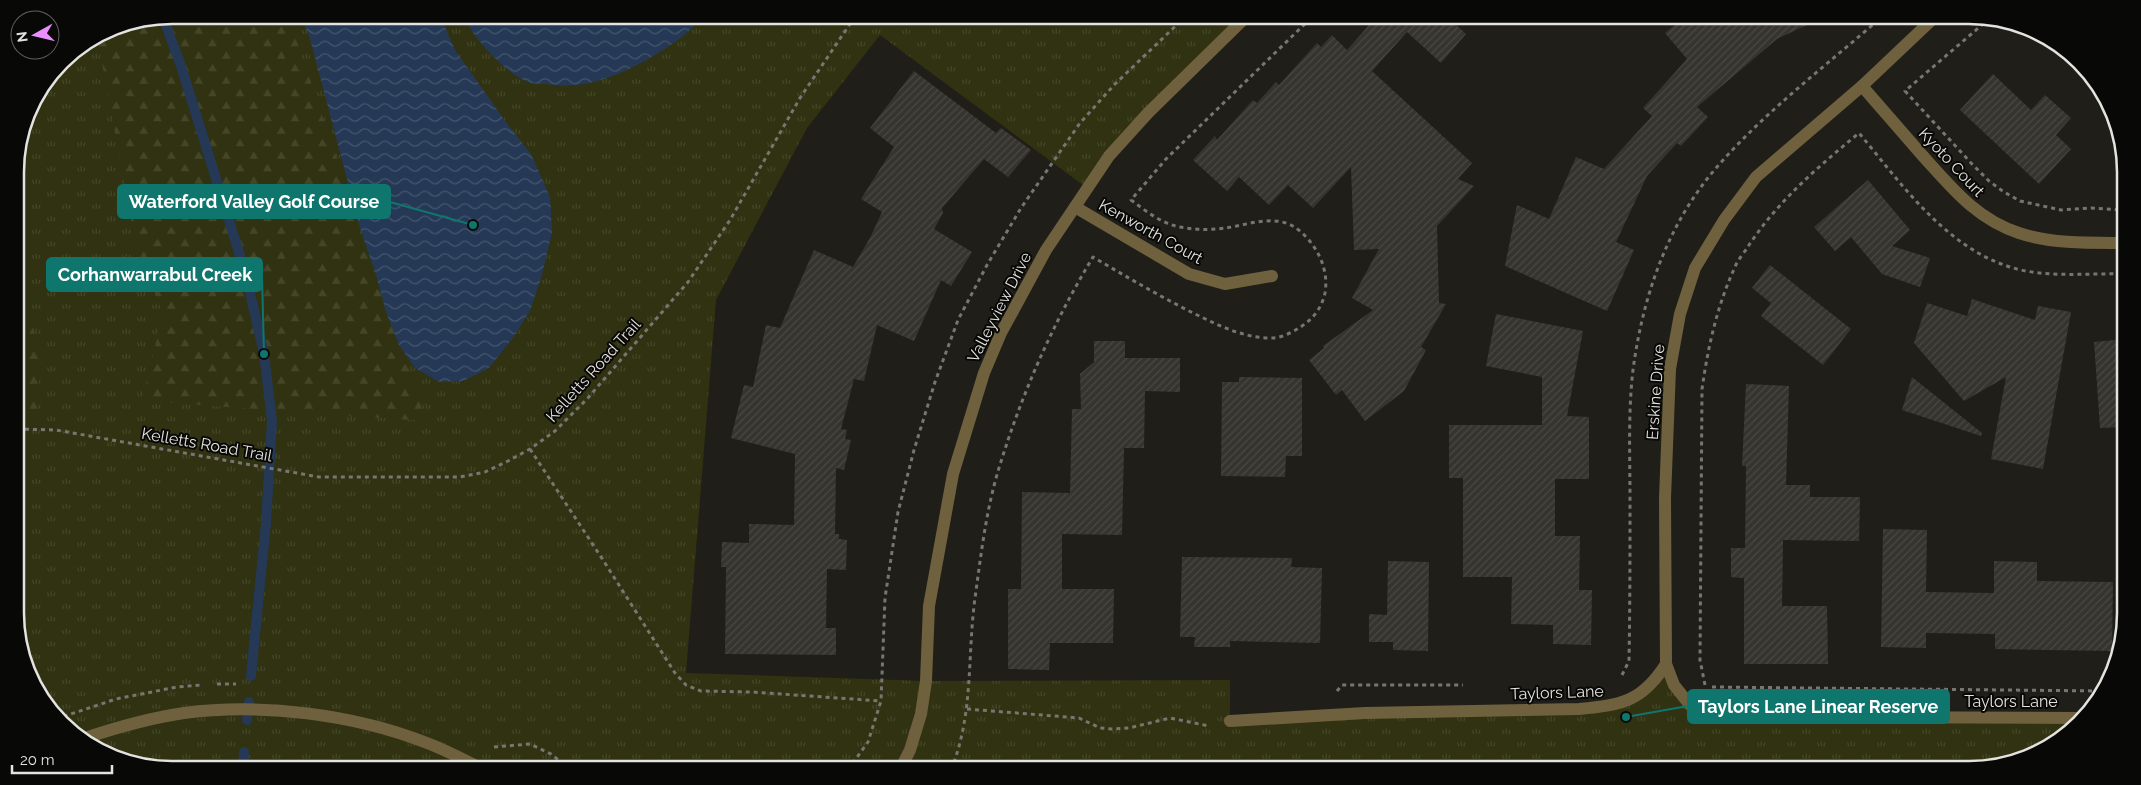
<svg xmlns="http://www.w3.org/2000/svg" width="2141" height="785" font-family="Raleway,sans-serif">
  <defs>
    <pattern id="grass-tufts" width="24" height="20" patternUnits="userSpaceOnUse" patternTransform="scale(1.25)"><rect width="24" height="20" fill="#303211"/><path d="M3 7l-1-3M5 7V3M7 7l1-3M15 17l-1-3M17 17v-4M19 17l1-3" fill="none" stroke="#444628"/></pattern>
    <pattern id="forest-firs" width="22" height="20" patternUnits="userSpaceOnUse" patternTransform="scale(1.25)"><rect width="22" height="20" fill="#303211"/><path d="M5 1l3.5 6h-7zM16 11l3.5 6h-7z" fill="#444628"/></pattern>
    <pattern id="water-waves" width="16" height="10" patternUnits="userSpaceOnUse" patternTransform="scale(1.25)"><rect width="16" height="10" fill="#253956"/><path d="M0 5q4-4 8 0t8 0" fill="none" stroke="#44566e"/></pattern>
    <pattern id="building-hatch" width="6" height="6" patternUnits="userSpaceOnUse" patternTransform="scale(1.25)"><rect width="6" height="6" fill="#36342e"/><path d="M-1 1l2-2M0 6l6-6M5 7l2-2" fill="none" stroke="#494842"/></pattern>
  </defs>
  <rect width="100%" height="100%" fill="#1f1e18"/>
  <path fill="url(#grass-tufts)" fill-rule="evenodd" d="M171 15H1248L1148 113 1087 188 880 35 807 128 716 300 686 673 926 681 1230 680V721L1579 709 1631 700 1666 664 1690 705 1712 713 2084 718 2065 738 2029 758 1980 770H171L121 762 54 717 18 644 15 161 31 102 68 54 112 27ZM271 443 270 463 258 600Z"/>
  <g fill="url(#forest-firs)">
    <path d="M171 15H288L426 421 142 401 163 313 137 252 97 36 112 27Z"/>
    <path d="M16 290 28 311 41 353 37 410 17 409Z"/>
  </g>
  <g fill="url(#water-waves)">
    <path d="M300 15H440L455 50 508 125 531 154 550 197 552 232 542 275 530 311 512 339 489 368 463 381 439 382 415 368 399 345 386 312 376 275 360 228 309 35Z"/>
    <path d="M463 15H704C689 34 669 47 648 59 616 77 584 90 547 84 541 84 533 84 528 82 514 76 499 63 489 52 478 40 470 30 463 15Z"/>
  </g>
  <g fill="none" stroke-linecap="round" stroke-linejoin="round">
    <g stroke="#253956" stroke-width="10">
      <path d="M163 17 181 66 246 275 264 354 272 421 266 523 251 676"/>
      <path d="M247 720 249 702"/>
      <path d="M243 770 244 752"/>
    </g>
  </g>
  <g fill="url(#building-hatch)">
    <path d="M1378 15H1445L1466 34 1441 63 1407 32 1372 71 1472 163 1458 179 1474 186 1437 226 1439 303 1446 304 1421 347 1426 350 1404 391 1365 421 1342 390 1336 395 1309 360 1324 348 1323 346 1373 310 1352 298 1379 249 1354 250 1351 167 1313 208 1288 185 1269 205 1239 177 1227 191 1193 160 1215 136 1217 140 1253 100 1257 103 1276 82 1279 85 1317 43 1321 47 1332 35 1347 50Z"/>
    <path d="M1687 15H1828L1777 39 1697 107 1708 117 1681 146 1677 143 1647 176 1616 242 1634 250 1607 311 1505 266 1517 205 1549 219 1576 157 1604 169 1652 116 1643 108 1687 59 1665 33Z"/>
    <path d="M914 71 996 133 1001 128 1031 150 1008 177 984 159 942 208 943 213 934 229 972 252 951 286 941 280 914 341 877 325 864 381 854 379 841 429 847 430 845 439 851 440 844 470 836 468 835 534H839V539L847 540 846 570 827 569 826 628H836V655L725 654 726 567H721L722 542 749 543V524L794 525 795 454 731 438 744 385 753 387 766 325 780 328 814 250 853 267 870 238 882 212 861 199 894 147 870 128Z"/>
    <path d="M1993 74 2031 110 2045 95 2071 118 2056 135 2071 149 2039 184 1960 110Z"/>
    <path d="M1868 180 1910 230 1892 246 1930 258 1920 287 1882 274 1851 237 1835 251 1814 227Z"/>
    <path d="M1770 265 1851 329 1823 365 1761 316 1771 303 1752 288Z"/>
    <path d="M1972 299 2035 320 2038 306 2071 312 2043 469 1991 459 2006 377 1964 401 1914 343 1927 303 1967 316Z"/>
    <path d="M1496 314 1583 331 1567 416 1589 417V479H1555V536H1580L1579 590H1592L1591 645 1553 644V625L1511 624 1512 577H1463V478H1449V425H1542V377L1486 366Z"/>
    <path d="M2125 339V427L2100 428 2094 342Z"/>
    <path d="M1094 341H1125V358H1180V392L1145 391 1144 448H1124L1122 535 1062 534V589H1114L1113 643H1050L1049 670 1008 669V589H1021L1022 492 1070 493 1072 409H1081L1080 374 1094 362Z"/>
    <path d="M1239 377 1302 378V456H1286L1285 477 1221 476 1222 382H1239Z"/>
    <path d="M1912 377 1982 433 1981 436 1902 410Z"/>
    <path d="M1746 384 1789 386 1786 485H1810V497H1860L1859 541 1783 540 1782 606H1827L1828 664H1744V578L1731 577V548H1745L1746 466H1742Z"/>
    <path d="M1883 529 1927 530 1926 592 1994 593V561L2037 562V581L2113 582 2112 651 1995 649V634L1926 633V648L1881 647Z"/>
    <path d="M1182 557 1292 558 1291 567 1322 568 1320 643 1230 641V647H1194L1195 637H1180Z"/>
    <path d="M1388 561 1429 562 1428 651 1393 650V642H1369V614L1387 615Z"/>
  </g>
  <g fill="none" stroke-linecap="round" stroke-linejoin="round">
    <g stroke="#777670" stroke-width="3" stroke-dasharray="4 4" stroke-linecap="butt">
      <path d="M1990 18 1905 91 1972 164 1989 181 2004 192 2020 201 2061 210 2091 208 2125 210"/>
      <path d="M17 429 56 430 319 477H460L485 472 508 461 530 449 555 431 587 399 688 282 730 220 800 98 856 15"/>
      <path d="M530 449 603 560 675 673 686 685 701 691 752 692 881 701"/>
      <path d="M1622 675 1629 661C1630 607 1630 553 1630 499 1630 457 1628 412 1633 370 1642 302 1664 234 1707 179 1755 119 1826 66 1884 15"/>
      <path d="M217 684H236"/>
      <path d="M1705 685 1700 660 1702 389C1708 347 1717 306 1735 267 1738 259 1745 252 1749 245 1779 200 1818 167 1859 133 1904 187 1952 257 2026 271 2059 277 2092 273 2125 274"/>
      <path d="M1712 687 2104 691"/>
      <path d="M1337 691 1342 685H1463"/>
      <path d="M967 709 1079 718 1100 728 1113 729 1129 728 1170 718 1209 726"/>
      <path d="M56 719 116 699 177 687 201 685"/>
      <path d="M494 747 530 744 551 754 571 770"/>
      <path d="M413 766 424 770"/>
      <path d="M848 770 868 742 881 701 885 598 898 512 914 450 935 382 958 320 987 265 1021 208 1080 123 1115 84 1187 15"/>
      <path d="M951 770C974 713 967 657 975 598 981 555 986 510 999 468 1022 393 1053 323 1093 257 1125 276 1156 294 1189 311 1214 323 1241 338 1271 338 1282 338 1293 332 1302 326 1314 318 1322 307 1325 293 1329 270 1318 247 1301 232 1279 212 1252 224 1226 228 1211 230 1195 230 1180 227 1162 224 1146 211 1131 200L1166 159 1314 15"/>
    </g>
    <g stroke="#6f613e" stroke-width="12">
      <path d="M1862 86C1882 109 1902 132 1922 155 1951 187 1976 219 2019 233 2051 244 2091 243 2125 243"/>
      <path d="M1075 207 1189 274 1225 284 1272 276"/>
      <path d="M1666 664 1665 498 1670 369 1680 314 1695 268 1724 220 1756 177 1862 86 1937 15"/>
      <path d="M1230 721 1365 713 1579 709C1621 705 1642 702 1666 664L1674 685 1690 705 1711 713 1843 717 2084 718"/>
      <path d="M85 738C118 727 150 718 184 713 262 703 353 714 427 743 446 750 466 761 485 770"/>
      <path d="M900 770 910 750 921 714 926 681 929 606 953 474 984 373 1001 333 1046 250 1109 156 1148 113 1248 15"/>
    </g>
  </g>
  <g text-anchor="middle" stroke-width="4" stroke-linejoin="round" paint-order="stroke">
    <g font-size="16" fill="#e4e3df" stroke="#080806">
      <text transform="translate(1952 162) rotate(47)" y="6">Kyoto Court</text>
      <text transform="translate(1151 231) rotate(29)" y="6">Kenworth Court</text>
      <text transform="translate(999 307) rotate(-63)" y="6">Valleyview Drive</text>
      <text transform="translate(593 370) rotate(-48)" y="6">Kelletts Road Trail</text>
      <text transform="translate(1655 392) rotate(-86)" y="6">Erskine Drive</text>
      <text transform="translate(207 444) rotate(10)" y="6">Kelletts Road Trail</text>
      <text transform="translate(1557 692) rotate(-2)" y="6">Taylors Lane</text>
      <text x="2011" y="707">Taylors Lane</text>
    </g>
  </g>
  <path d="M0 0H2141V785H0ZM172 24H1969A148 148 0 0 1 2117 172V613A148 148 0 0 1 1969 761H172A148 148 0 0 1 24 613V172A148 148 0 0 1 172 24Z" fill="#080806" fill-rule="evenodd"/>
  <path fill="none" stroke="#e4e3df" stroke-width="2.5" d="M172 24H1969A148 148 0 0 1 2117 172V613A148 148 0 0 1 1969 761H172A148 148 0 0 1 24 613V172A148 148 0 0 1 172 24Z"/>
  <path fill="none" stroke="#0f766e" stroke-width="2" d="M473 225L390 202M264 354L262 275M1626 717L1688 706"/>
  <g fill="#0f766e" stroke="#080806" stroke-width="2">
    <circle cx="473" cy="225" r="5"/>
    <circle cx="264" cy="354" r="5"/>
    <circle cx="1626" cy="717" r="5"/>
  </g>
  <g fill="#0f766e" stroke="#0f766e" stroke-width="2">
    <rect x="118" y="185" width="272" height="33" rx="5"/>
    <rect x="47" y="258" width="215" height="33" rx="5"/>
    <rect x="1688" y="690" width="261" height="33" rx="5"/>
  </g>
  <g font-size="18" text-anchor="middle" font-weight="bold" fill="#fff">
    <text x="254" y="208">Waterford Valley Golf Course</text>
    <text x="155" y="281">Corhanwarrabul Creek</text>
    <text x="1818" y="713">Taylors Lane Linear Reserve</text>
  </g>
  <g transform="translate(35 35) rotate(262)"><circle r="24" fill="#080806" stroke="#60605d"/>
  <path d="M0-4L9 19L0 12L-9 19Z" fill="#e98efe"/>
  <text y="-8" font-size="14" font-weight="bold" text-anchor="middle" fill="#e4e3df">N</text>
  </g>
  <path d="M12 765v8h100v-8" fill="none" stroke="#e4e3df" stroke-width="2.5"/>
  <text x="20" y="765" font-size="15" fill="#e4e3df" stroke="#080806" stroke-width="4" paint-order="stroke">20 m</text>
</svg>
